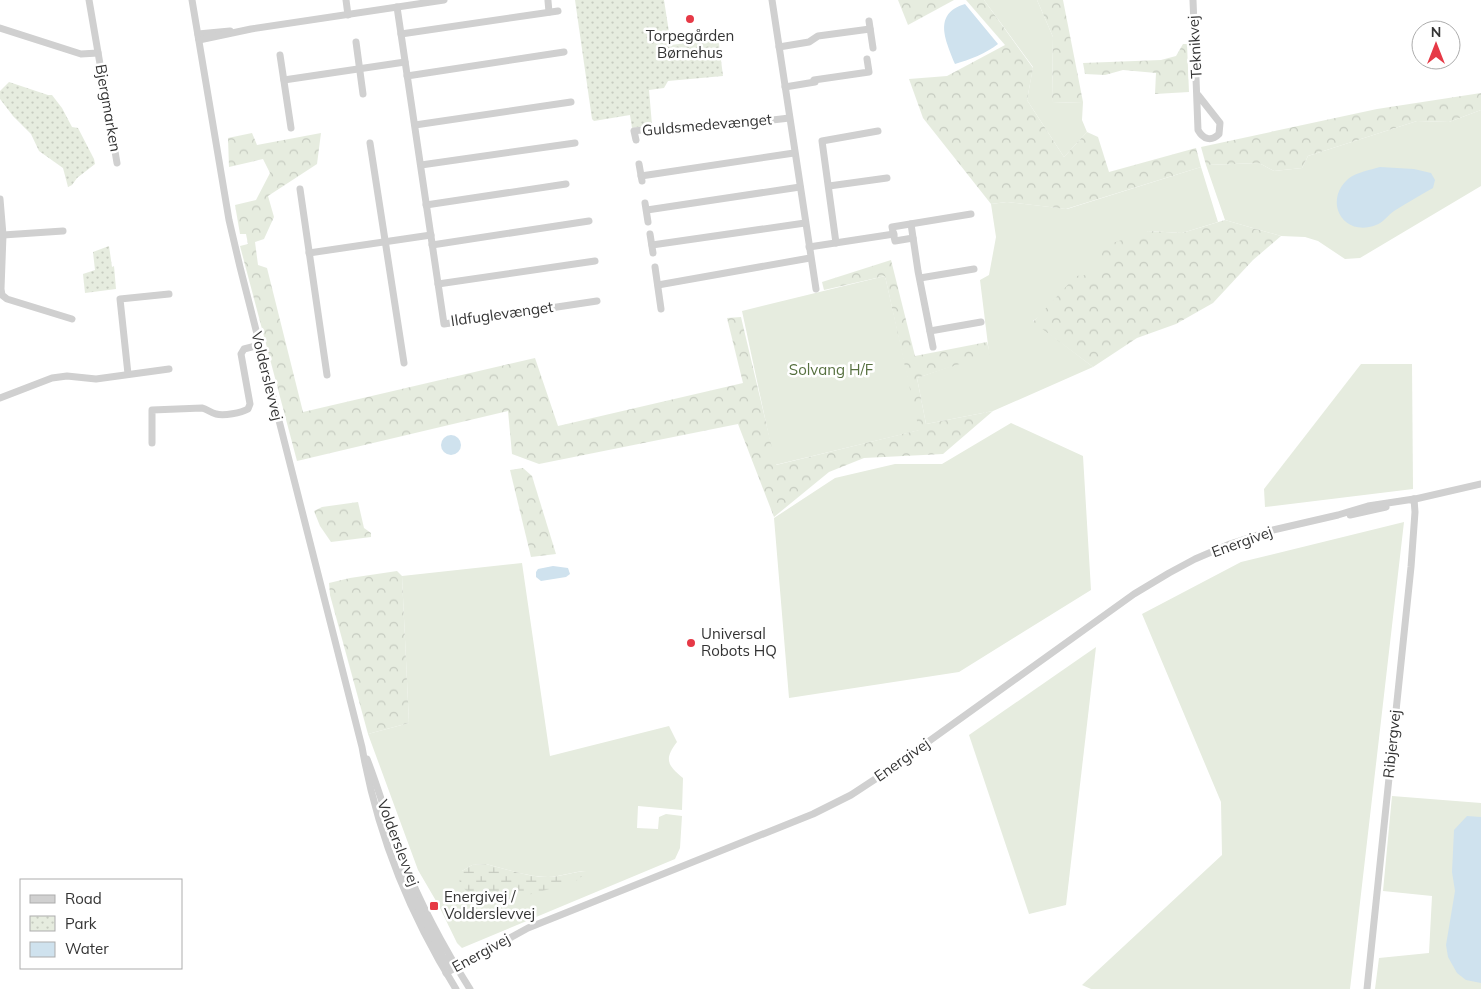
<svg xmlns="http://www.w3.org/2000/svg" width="1481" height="989" font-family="Mulish,sans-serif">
  <defs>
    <pattern id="forest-crowns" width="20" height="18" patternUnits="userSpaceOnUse" patternTransform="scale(1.25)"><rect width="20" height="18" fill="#e6ecdf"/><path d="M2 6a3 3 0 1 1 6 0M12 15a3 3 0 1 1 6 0" fill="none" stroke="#c6cbc0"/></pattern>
    <pattern id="wetland-marsh" width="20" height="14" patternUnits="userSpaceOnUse" patternTransform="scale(1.25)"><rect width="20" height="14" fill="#e6ecdf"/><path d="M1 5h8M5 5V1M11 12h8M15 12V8" fill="none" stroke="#c6cbc0"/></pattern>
    <pattern id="park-dots" width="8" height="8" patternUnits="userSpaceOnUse" patternTransform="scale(1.25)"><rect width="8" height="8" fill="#e6ecdf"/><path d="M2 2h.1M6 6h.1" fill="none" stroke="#c6cbc0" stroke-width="1.8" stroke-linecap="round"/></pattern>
  </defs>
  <rect width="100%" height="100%" fill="#fff"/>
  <g fill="#e6ecdf" fill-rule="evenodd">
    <path d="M984 0H1037L1053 37 1052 103 1083 102 1082 120 1087 132 1064 157 1027 100 1033 67Z"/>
    <path d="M1481 110V186L1360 258 1345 259 1318 241 1305 237 1281 236 1225 220 1206 165 1259 163 1274 171 1302 168 1308 156 1417 121 1449 122Z"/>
    <path d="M1201 167 1218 222 1182 233 1148 231 1097 275 1033 321 1093 367 993 411 926 424 917 378 989 353 980 280 989 275 996 237 991 204 1007 202 1067 209Z"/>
    <path d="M885 276 920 430 775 465 742 311Z"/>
    <path d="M1361 364H1412L1413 489 1265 507 1264 489Z"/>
    <path d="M1011 423 1083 456 1091 590 959 672 789 698 774 518 835 478 895 464H942Z"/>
    <path d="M1404 522 1350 989H1091L1082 985 1222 855 1221 802 1142 614 1241 562Z"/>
    <path d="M522 563 550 756 669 726 677 742C664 759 667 765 683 778L682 810 638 806 637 828 658 829 659 817 666 814 682 816 680 848 675 859 462 948 457 943 439 906 418 870 368 734 409 723 402 576ZM486 864C506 869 527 877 548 877 561 877 573 871 587 871L478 900 462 871 472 865Z"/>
    <path d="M1096 647 1066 905 1029 914 969 735Z"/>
    <path d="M1392 796 1481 803V989H1375L1379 958 1429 953 1432 896 1383 891Z"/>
  </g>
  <g fill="url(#forest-crowns)">
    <path d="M898 0H954L908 25Z"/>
    <path d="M966 0H984L1033 68 1027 100 1064 157 1087 132 1098 137 1109 172 1196 148 1201 167 1066 209 1007 202 991 204 923 118 909 79 947 76 1005 45Z"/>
    <path d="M1037 0H1063L1083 102 1052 103 1053 37Z"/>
    <path d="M1183 44H1187L1189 92 1155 94 1156 73 1123 70 1105 75 1085 74 1083 63 1161 60 1176 56Z"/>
    <path d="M1481 93V110L1449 122 1417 121 1308 156 1302 168 1274 171 1259 163 1206 165 1201 147 1377 109Z"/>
    <path d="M252 133 257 145 321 133 317 164 268 196 274 217 264 239 255 242 258 265 267 268 303 412 535 358 558 426 743 383 727 318 741 317 776 465 919 430 885 276 824 290 822 282 891 260 915 356 987 342 990 354 917 378 926 424 993 411 943 454 864 458 829 472 774 517 738 424 539 464 512 454 508 411 297 461 240 246 248 244 246 234H240L235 205 256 200 270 173 263 159 229 167 228 138Z"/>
    <path d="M1225 220 1281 236 1253 260 1213 303 1176 324 1137 338 1093 367 1033 322 1076 276 1097 274 1104 246 1148 231 1182 233Z"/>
    <path d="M523 468 532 476 556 554 531 557 510 470Z"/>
    <path d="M358 502 364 528 371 533V537L331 542 320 526 314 511 322 507Z"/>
    <path d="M397 571 402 576 409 723 368 734 330 595 329 583 350 578Z"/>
  </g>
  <path fill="url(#wetland-marsh)" d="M486 864C506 869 528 877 548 877 562 877 574 871 588 871L575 882 499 903 478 900 462 887 459 880 462 871 472 865Z"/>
  <g fill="url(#park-dots)">
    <path d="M575 0H664L671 45 717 39 719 44 723 76 668 81 664 88 649 90 652 125 632 128 630 115 594 121 592 119Z"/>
    <path d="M9 82 48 95H52L62 108 72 127 78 128 94 159 95 164 77 178 72 185 68 187 63 168 39 151 31 134 13 116 0 99V91Z"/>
    <path d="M109 246 112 267 114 266 116 289 85 293 83 274 95 270 93 252Z"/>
  </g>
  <g fill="#cfe2ee">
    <path d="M965 4 998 44C987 53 969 60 955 64 946 41 932 14 965 4Z"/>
    <path d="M1380 167 1414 169 1431 173 1435 180 1433 188C1420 195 1407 203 1394 211 1388 215 1383 223 1376 225 1343 238 1323 201 1348 179 1357 172 1370 170 1380 167Z"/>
    <circle cx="451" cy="445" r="10"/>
    <path d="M553 566 568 568 570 574 566 577 541 581 536 577V572L538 569Z"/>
    <path d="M1467 816 1481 817V983L1466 980 1457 973 1448 957 1446 945 1455 891 1452 872 1454 830Z"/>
  </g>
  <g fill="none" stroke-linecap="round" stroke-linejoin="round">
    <g stroke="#d0d0d0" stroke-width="7">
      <path d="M89 0 117 163"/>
      <path d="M192 0 229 220 240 267 362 747C377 833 410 915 456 989"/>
      <path d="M346 0 348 15"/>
      <path d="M772 0 816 289"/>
      <path d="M1193 0 1198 130C1203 139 1211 142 1219 134L1220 123 1198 95"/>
      <path d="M548 1 549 12"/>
      <path d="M397 7 444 324 597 301"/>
      <path d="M869 21 873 48"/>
      <path d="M0 28 81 54 98 53"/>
      <path d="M198 34 230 31"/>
      <path d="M401 34 558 11"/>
      <path d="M199 40 251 29 444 0"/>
      <path d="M356 42 363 94"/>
      <path d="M779 47 809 42 818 36 870 29"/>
      <path d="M280 55 291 128"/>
      <path d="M407 76 564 52"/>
      <path d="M284 80 405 62"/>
      <path d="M785 87 815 82 814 80 869 72 867 59"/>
      <path d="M415 125 571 102"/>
      <path d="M636 140 634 131C686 124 738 125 789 118"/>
      <path d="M370 143 404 363"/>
      <path d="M639 164 642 181"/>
      <path d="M421 165 575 143"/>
      <path d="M641 176 794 153"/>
      <path d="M829 186 887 178"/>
      <path d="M300 189 327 375"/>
      <path d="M0 199 3 235 1 289 2 295 7 299 72 319"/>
      <path d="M645 203 648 222"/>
      <path d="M426 205 566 184"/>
      <path d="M647 210 800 187"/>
      <path d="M911 224 918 271 933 347"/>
      <path d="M650 234 653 253"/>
      <path d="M3 235 63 231"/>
      <path d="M913 238 895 241 892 227 971 214"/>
      <path d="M836 243 822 141 878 131"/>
      <path d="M432 245 589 221"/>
      <path d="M652 245 805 223"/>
      <path d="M809 247 894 234"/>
      <path d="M309 253 431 235"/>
      <path d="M655 267 661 309"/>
      <path d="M920 278 974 269"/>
      <path d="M438 284 595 261"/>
      <path d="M658 285 810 258"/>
      <path d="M930 331 981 322"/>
      <path d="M128 374 120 299 169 294"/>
      <path d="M0 398 52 378 67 376 96 379 169 369"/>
      <path d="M152 443V410L202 408C207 409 211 413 216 414 224 416 241 413 248 409L250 404 241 354 244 349 259 345"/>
      <path d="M1411 500 1481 484"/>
      <path d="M1350 515 1386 507"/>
      <path d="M367 759C380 792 389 827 403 860 421 905 444 948 470 989"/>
      <path d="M401 872 443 957 450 966 456 967"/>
      <path d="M446 973 528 928 813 814 851 795 886 772 1134 594 1169 573 1195 559 1230 544 1273 530 1338 515 1368 506 1414 499"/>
      <path d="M1367 989 1411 567 1415 512 1414 499"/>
    </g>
  </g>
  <g fill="#e63946" stroke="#fff" stroke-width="2">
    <circle cx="690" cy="19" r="5"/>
    <circle cx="691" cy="643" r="5"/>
    <rect x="429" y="901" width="10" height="10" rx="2.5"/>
  </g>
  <g text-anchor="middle" stroke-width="5" stroke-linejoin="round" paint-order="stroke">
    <g font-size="15" fill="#333" stroke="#fff" text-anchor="start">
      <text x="690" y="41" text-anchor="middle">Torpegården<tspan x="690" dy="17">Børnehus</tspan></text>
      <text x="701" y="639">Universal<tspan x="701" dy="17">Robots HQ</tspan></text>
      <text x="444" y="902">Energivej /<tspan x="444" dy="17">Volderslevvej</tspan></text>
    </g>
    <g font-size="15" fill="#333" stroke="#fff">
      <text transform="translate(1195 47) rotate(-93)" y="5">Teknikvej</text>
      <text transform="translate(108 108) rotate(80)" y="5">Bjergmarken</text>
      <text transform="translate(707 125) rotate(-5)" y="5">Guldsmedevænget</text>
      <text transform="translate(502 314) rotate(-8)" y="5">Ildfuglevænget</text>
      <text transform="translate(267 376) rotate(76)" y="5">Volderslevvej</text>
      <text transform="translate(1242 542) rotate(-20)" y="5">Energivej</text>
      <text transform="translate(1392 744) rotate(-84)" y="5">Ribjergvej</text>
      <text transform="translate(902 760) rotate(-35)" y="5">Energivej</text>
      <text transform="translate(398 843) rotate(69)" y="5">Volderslevvej</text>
      <text transform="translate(481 953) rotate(-29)" y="5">Energivej</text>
    </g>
    <g font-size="15" fill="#56703f" stroke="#fff">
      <text x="831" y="375">Solvang H/F</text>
    </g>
  </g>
  <rect x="20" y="879" width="162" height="90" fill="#ffffff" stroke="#adadad"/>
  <rect x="30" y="895" width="25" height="8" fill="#d0d0d0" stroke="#adadad"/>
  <text x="65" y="904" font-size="15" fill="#333333">Road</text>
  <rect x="30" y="916" width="25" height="15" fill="url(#park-dots)" stroke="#adadad"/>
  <text x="65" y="929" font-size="15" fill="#333333">Park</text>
  <rect x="30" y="942" width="25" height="15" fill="#cfe2ee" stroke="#adadad"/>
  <text x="65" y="954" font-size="15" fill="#333333">Water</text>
  <g transform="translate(1436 45)"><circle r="24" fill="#ffffff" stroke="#adadad"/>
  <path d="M0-4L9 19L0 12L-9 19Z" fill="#e63946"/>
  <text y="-8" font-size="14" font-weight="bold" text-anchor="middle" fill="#333333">N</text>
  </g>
</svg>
